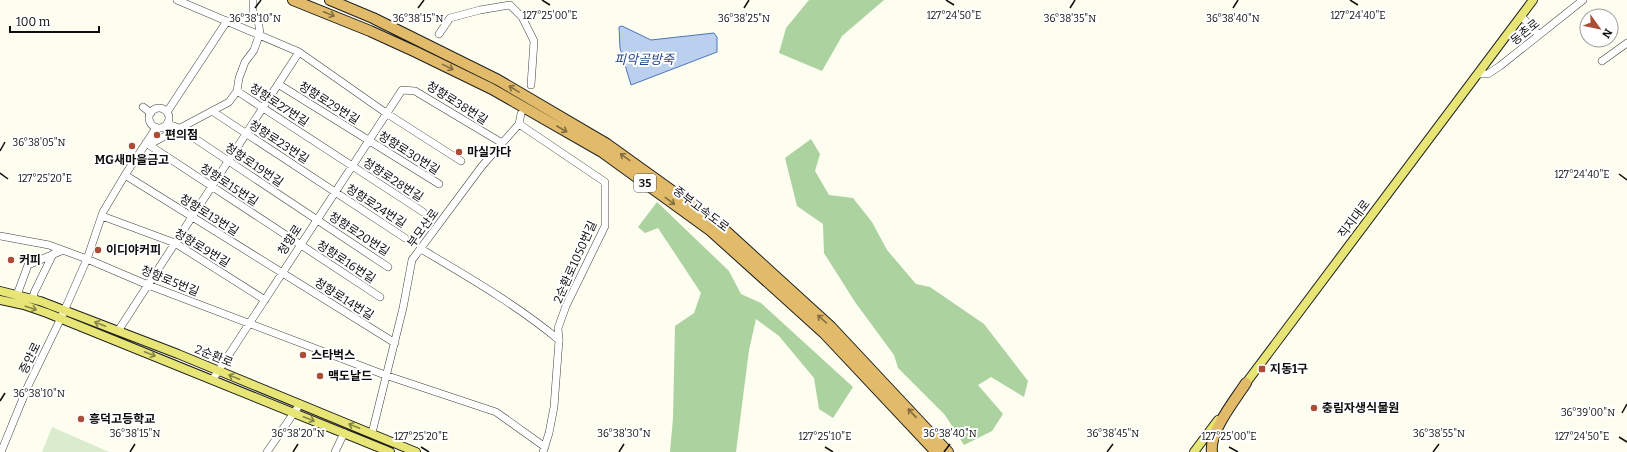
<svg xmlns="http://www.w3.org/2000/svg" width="1627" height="452" font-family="Bitter,'Noto Sans KR',serif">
  <rect width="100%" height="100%" fill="#fdfdf0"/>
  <path fill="#abd29f" d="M809,0H884L842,36L822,71L779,53L786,28Z
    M811,139L820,154L815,171L829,195L853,198L872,222L887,250L916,284L930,287L984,324L1028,381L1024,397L991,377L978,385L1003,414L992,431L964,445L945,415L898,368L894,355L855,302L824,253L823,224L797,206L785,158Z
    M657,202L729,271L741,294L761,303L853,387L833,418L819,409L814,378L779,336L756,319L749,350L736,452H670L673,418L675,326L694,313L701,293L658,228L645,233L638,227Z"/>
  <path fill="#dbecce" d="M52,427L109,452H42Z"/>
  <path fill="#bbcfee" stroke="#4b76bc" d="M622,26L651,40L714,33L717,37V52L631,85L620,48L619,27Z"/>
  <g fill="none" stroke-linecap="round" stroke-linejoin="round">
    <defs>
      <path id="minor" d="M177,0L299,52L386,113L461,161
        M1522,17L1539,35
        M439,34L450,18L480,10L510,5L522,17L534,41L531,85
        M1602,61L1627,43
        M1478,74H1488L1500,66L1583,0
        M278,84L439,184
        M237,91L423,212
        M143,107L151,113
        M149 118a10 10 0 1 1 20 0a10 10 0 1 1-20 0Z
        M212,111L405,238
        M167,112L227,21
        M168,124L179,128L388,267
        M519,124L605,182V226L566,306L558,328L559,340L554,407L549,433L543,452
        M146,143L380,297
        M146,143L154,142L229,102L237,91L239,78L245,62L254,50L260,33L258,20L253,12V0
        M125,175L395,343
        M102,216L175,243L265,300
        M0,236L49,245L87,259L148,285L385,375L496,412L545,447
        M421,249C468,277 517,305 559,340
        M17,295L28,265L61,251
        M33,299L34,293L53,254
        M118,331L299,52
        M213,379L402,90L415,91L502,143
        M372,433L403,308L412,260L482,166L519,124L521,114
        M1,452L28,386L61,318L87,259L103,212L125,175L156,128
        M267,452L300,404
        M335,452L344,433"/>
      <path id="major" d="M0,291L40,301L178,354L416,452
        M0,300L24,305L47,313L390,452
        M1243,387L1533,0
        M1194,452L1218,420"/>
      <path id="highway" d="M293,0L370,31L416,52L492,89L602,152L711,231L824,333L936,452
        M330,0L373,18L498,80L607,144L717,223L831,327L948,452
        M1212,452C1209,432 1235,400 1246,383"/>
    </defs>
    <use href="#minor" stroke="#404040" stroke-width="8"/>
    <use href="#major" stroke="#1e1e1e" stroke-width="10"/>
    <use href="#highway" stroke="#1e1e1e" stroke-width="12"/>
    <use href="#minor" stroke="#fff" stroke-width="7"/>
    <use href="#major" stroke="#e7e576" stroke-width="8"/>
    <use href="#highway" stroke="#e1bb6a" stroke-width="10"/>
  </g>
  <defs><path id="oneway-shaft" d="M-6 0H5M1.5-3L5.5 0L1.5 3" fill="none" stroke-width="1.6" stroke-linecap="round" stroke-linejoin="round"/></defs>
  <g stroke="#826d40">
    <use href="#oneway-shaft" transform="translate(329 14) rotate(22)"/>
    <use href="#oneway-shaft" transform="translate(448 67) rotate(26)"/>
    <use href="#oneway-shaft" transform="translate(514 89) rotate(-149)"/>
    <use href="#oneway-shaft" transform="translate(562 129) rotate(30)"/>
    <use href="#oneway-shaft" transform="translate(625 157) rotate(-144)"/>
    <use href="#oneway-shaft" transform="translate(670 201) rotate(36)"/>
    <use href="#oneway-shaft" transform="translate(822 319) rotate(-138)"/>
    <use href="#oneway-shaft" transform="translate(912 413) rotate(-133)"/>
  </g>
  <g stroke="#858447">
    <use href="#oneway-shaft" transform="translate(31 308) rotate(18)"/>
    <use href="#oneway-shaft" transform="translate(100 324) rotate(-159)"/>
    <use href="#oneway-shaft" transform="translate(150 354) rotate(22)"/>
    <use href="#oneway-shaft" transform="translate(234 377) rotate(-158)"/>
    <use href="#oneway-shaft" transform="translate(309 419) rotate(22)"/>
    <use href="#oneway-shaft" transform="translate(354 426) rotate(-158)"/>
  </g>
  <path fill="none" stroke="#0d0d0d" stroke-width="1.5" d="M542,0L550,5M946,0L954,5M1350,0L1358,5M255,8L261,0M418,8L424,0M744,8L749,0M1070,8L1075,0M1233,8L1238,0M0,151L5,142M0,173L8,179M1619,174L1627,180M0,401L5,393M1622,413L1627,404M1619,437L1627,442M421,447L429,452M825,447L833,452M1229,447L1238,452M130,452L135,444M293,452L298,444M619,452L624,444M944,452L950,444M1107,452L1113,444M1433,452L1439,444"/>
  <g fill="#ab4c37" stroke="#fff" stroke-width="1.5">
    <circle cx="157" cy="135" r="4"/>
    <circle cx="132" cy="146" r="4"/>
    <circle cx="459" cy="152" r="4"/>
    <circle cx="98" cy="250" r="4"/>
    <circle cx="11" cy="260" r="4"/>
    <circle cx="303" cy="355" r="4"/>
    <rect x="1258" y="365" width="8" height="8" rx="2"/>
    <circle cx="320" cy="376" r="4"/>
    <circle cx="1314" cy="408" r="4"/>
    <circle cx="81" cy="419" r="4"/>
  </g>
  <g text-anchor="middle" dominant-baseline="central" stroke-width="4" stroke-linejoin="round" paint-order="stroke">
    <rect fill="#fff" stroke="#565656" stroke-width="1" x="634" y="174" width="22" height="18" rx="3"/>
    <g font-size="11" font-weight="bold" fill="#0d0d0d">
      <text x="645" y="183">35</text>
    </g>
    <g font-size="12" fill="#0d0d0d" stroke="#fff">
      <text transform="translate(1525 32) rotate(-39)">동촌로</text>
      <text transform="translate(329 103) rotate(32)">청향로29번길</text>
      <text transform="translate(457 103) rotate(32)">청향로38번길</text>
      <text transform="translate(279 105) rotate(33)">청향로27번길</text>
      <text transform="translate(279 142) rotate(33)">청향로23번길</text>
      <text transform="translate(409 153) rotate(32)">청향로30번길</text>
      <text transform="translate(254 165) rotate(34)">청향로19번길</text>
      <text transform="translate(393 180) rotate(33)">청향로28번길</text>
      <text transform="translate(229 185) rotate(33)">청향로15번길</text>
      <text transform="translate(376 206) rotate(33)">청향로24번길</text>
      <text transform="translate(701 209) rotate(37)">중부고속도로</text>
      <text transform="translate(209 215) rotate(32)">청향로13번길</text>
      <text transform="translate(1354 219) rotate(-53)">직지대로</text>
      <text transform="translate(423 228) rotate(-54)">부모산로</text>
      <text transform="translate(359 234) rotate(33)">청향로20번길</text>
      <text transform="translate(290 240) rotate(-57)">청향로</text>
      <text transform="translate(202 248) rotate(31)">청향로9번길</text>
      <text transform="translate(346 262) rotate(33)">청향로16번길</text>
      <text transform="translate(575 262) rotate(-66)">2순환로1050번길</text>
      <text transform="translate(170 281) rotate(22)">청향로5번길</text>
      <text transform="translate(344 299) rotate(32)">청향로14번길</text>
      <text transform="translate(214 356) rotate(22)">2순환로</text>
      <text transform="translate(30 358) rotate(-64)">증안로</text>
    </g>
    <g font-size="12" font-weight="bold" fill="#0d0d0d" stroke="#fff" text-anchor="start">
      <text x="165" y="135">편의점</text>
      <text x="467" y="152">마실가다</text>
      <text x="132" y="160" text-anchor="middle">MG새마을금고</text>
      <text x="106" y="250">이디야커피</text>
      <text x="19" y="260">커피</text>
      <text x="311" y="355">스타벅스</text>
      <text x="1270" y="369">지동1구</text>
      <text x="328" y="376">맥도날드</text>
      <text x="1322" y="408">충림자생식물원</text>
      <text x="89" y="419">흥덕고등학교</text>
    </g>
    <g font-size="13" font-style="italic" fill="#274a8f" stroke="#fff">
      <text x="644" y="59">피악골방죽</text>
    </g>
  </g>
  <g font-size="10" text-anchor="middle" fill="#0d0d0d" stroke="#fff" stroke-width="4" stroke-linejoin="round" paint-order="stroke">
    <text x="550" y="19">127°25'00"E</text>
    <text x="954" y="19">127°24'50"E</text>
    <text x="1358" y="19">127°24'40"E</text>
    <text x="255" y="22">36°38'10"N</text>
    <text x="418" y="22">36°38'15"N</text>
    <text x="744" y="22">36°38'25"N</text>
    <text x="1070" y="22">36°38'35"N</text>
    <text x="1233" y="22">36°38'40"N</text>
    <text x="39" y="146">36°38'05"N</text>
    <text x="1582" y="178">127°24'40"E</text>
    <text x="45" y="182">127°25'20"E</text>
    <text x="39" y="397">36°38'10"N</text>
    <text x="1588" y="416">36°39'00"N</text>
    <text x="135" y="437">36°38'15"N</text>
    <text x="298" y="437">36°38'20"N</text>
    <text x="624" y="437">36°38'30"N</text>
    <text x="950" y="437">36°38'40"N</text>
    <text x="1113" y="437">36°38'45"N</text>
    <text x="1439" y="437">36°38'55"N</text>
    <text x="421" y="440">127°25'20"E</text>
    <text x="825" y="440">127°25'10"E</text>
    <text x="1229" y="440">127°25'00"E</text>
    <text x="1582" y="440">127°24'50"E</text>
  </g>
  <g transform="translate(1599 28) rotate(123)"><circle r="19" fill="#ffffff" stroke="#9e9e9e"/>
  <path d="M0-3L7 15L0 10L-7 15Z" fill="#ab4c37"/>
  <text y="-6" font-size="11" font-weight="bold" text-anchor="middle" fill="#0d0d0d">N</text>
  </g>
  <path d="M10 26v6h89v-6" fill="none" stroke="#0d0d0d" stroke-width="2"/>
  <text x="16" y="26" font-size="12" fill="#0d0d0d" stroke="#ffffff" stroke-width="3" paint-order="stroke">100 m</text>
</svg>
